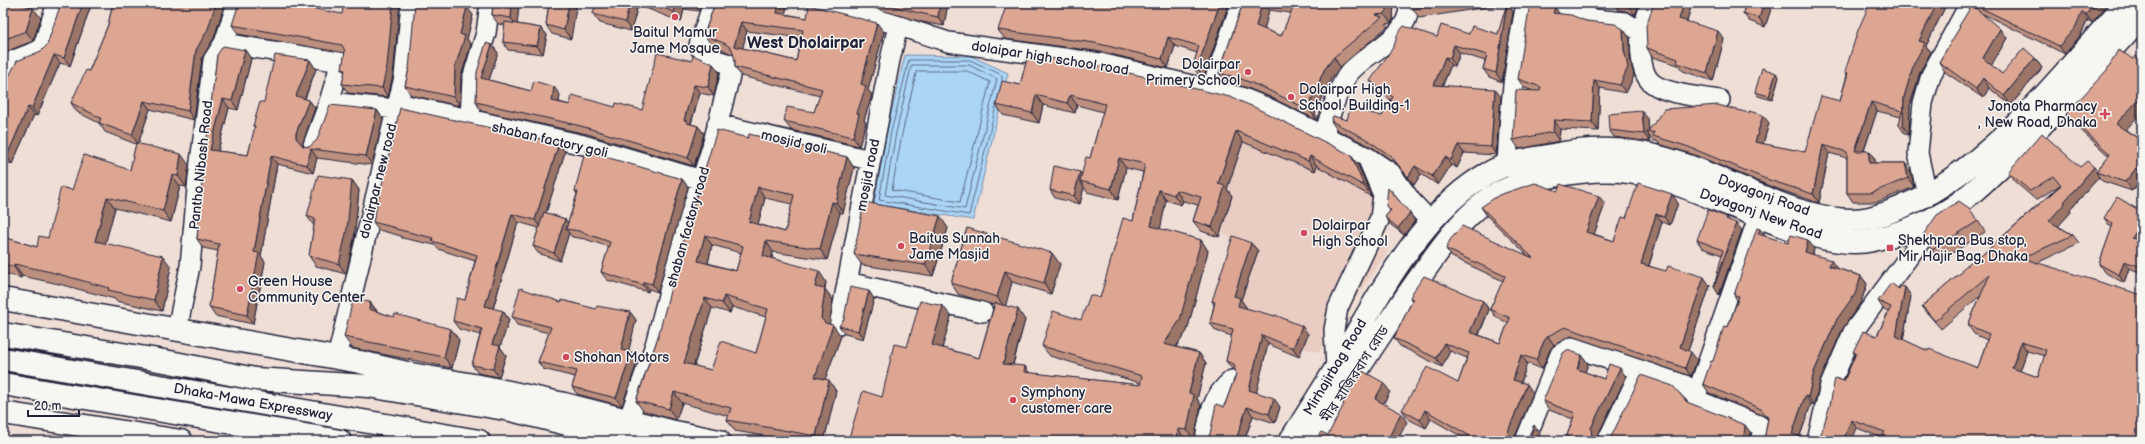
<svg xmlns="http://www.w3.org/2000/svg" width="2145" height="444" font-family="'Balsamiq Sans','Noto Sans Bengali',sans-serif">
  <rect width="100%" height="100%" fill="#eeded6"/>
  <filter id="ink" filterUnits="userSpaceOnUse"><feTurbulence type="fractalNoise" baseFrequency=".025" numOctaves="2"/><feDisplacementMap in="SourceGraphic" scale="8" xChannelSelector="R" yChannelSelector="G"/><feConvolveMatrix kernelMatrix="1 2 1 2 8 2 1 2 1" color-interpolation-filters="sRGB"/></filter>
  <g filter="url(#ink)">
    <path fill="#e9cdc2" d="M1247,107L1333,149L1365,178L1385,225L1388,251L1319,352L1213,328L1234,240L1211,225Z"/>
    <path fill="#abd5f6" stroke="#748dab" d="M905,55L971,56L1008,73L973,220L874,204L887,131Z"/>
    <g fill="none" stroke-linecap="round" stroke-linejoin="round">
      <path stroke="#596a86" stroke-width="1" d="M912,65H969L997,79L965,209L885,195L896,133Z
        M917,71H967L990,82L960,202L892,190L902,134Z
        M996,106L969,215L879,200L891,132L909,60H970L1002,75V80"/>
      <defs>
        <path id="minor" d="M818,3L888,22L948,42L1100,63L1241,97L1266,107L1367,157L1383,195L1380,218L1338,308L1334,330L1336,368
          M1559,3L1593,19L1625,22L1641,32C1640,45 1640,69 1649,80C1660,94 1702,97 1720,100
          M1641,32L1651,3
          M224,43L341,62L329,102
          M3,83L14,60L42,49L57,3
          M1211,90L1241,3
          M398,103L584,145L702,180
          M470,120L472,79L486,33L490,3
          M717,124L870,160
          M1323,136C1330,118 1337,88 1349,73C1368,50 1411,38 1409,3
          M313,145L329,102L396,109
          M1367,157L1391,173L1412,202L1431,222
          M1518,173L1507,164C1509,110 1515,57 1526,3
          M1927,195L1918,153L1923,103L1931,75L1970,3
          M1759,215L1696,396L1697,400L1759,425L1763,429L1760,441
          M847,282L983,312
          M839,325L890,60L898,26
          M177,330L190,266L198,178L213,60L224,43L237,3
          M337,358L404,77L411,3
          M628,421L655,345L684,234L711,150L730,76L731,68L729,64C718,60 703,58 699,45L713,3
          M1205,441C1208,417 1212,396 1232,380
          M1525,441L1560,354L1572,347L1685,385L1696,396
          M1607,441L1641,370
          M1817,441L1830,385L1853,332L1939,216"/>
        <path id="major" d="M1290,441C1305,417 1321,393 1336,368C1377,300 1427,195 1506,165C1521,160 1538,158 1553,155C1612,143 1657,152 1711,175C1753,192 1824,229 1870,218C1973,192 2058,79 2126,3
          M1312,441C1347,386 1382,330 1420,277C1439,250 1459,221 1486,201C1517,177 1592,167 1629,172C1665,177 1697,192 1730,205C1770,220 1830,250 1873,240C1894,235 1918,227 1938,216C1962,204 1984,182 2004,163C2052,117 2096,66 2142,16"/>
        <path id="highway" d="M3,299L360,362L411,374L485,387L564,404L670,431L719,441
          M3,334L170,362L255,379L368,386L511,410L635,441
          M3,359L479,441
          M3,384L340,441
          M3,413L181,441"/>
      </defs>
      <use href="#minor" stroke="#22223b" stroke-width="22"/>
      <use href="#major" stroke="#22223b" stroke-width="25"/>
      <use href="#highway" stroke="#22223b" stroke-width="25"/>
      <use href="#minor" stroke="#f6f6f2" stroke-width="19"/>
      <use href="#major" stroke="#f6f6f2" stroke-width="22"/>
      <use href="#highway" stroke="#f6f6f2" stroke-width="22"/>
    </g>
    <path fill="#bd8f7e" stroke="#22223b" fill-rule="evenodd" d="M3,3H30L29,6L41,18L33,41L10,50L4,55L3,58Z
      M113,3H225L214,38L202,58L194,120L150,109L138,144L189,165L186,187L180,186L171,222L115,208L105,244L171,267L162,311L116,301L115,299L59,284L22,276L21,278L3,273V237L37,247L48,238L72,190L130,170L136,144L105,132L99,123L77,112L71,103L89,71L108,25Z
      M284,3L393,75L388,97L348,93L342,84L345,73L342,69L345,53L238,34L232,25Z
      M493,3H519L517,24L541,28L547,35L543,54L508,50L503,42L505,25L498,24L492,15Z
      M549,3L571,39L552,34L546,25Z
      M596,3H702L699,11L684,9L681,22L638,5L631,31L600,23L593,14Z
      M715,3H788L785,14L884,32L868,90L872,95L864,120L866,123L859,146L791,130L784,121L814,112L820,96L741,76L735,67V60L734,55L711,44L704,35ZM747,31L801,38L796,61L742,48Z
      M857,3H948L944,26L922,22Z
      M1229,3L1204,77L1199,76L1193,66L1197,53L1175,46L1168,68L1102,52L1005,39L998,30Z
      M1243,3H1394L1393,20L1391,23L1386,24L1388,26L1340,67L1331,79L1315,114L1318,118L1317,120L1270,97L1245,87L1225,82L1219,73ZM1269,10L1291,13L1281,36L1264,29Z
      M1413,3H1511L1508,4L1513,12L1502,82L1489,77L1483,69L1485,61L1460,53L1455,67L1451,65L1443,85L1501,97L1496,155L1464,153L1457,168L1451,165L1438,185L1421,174L1414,185L1397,164L1372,147L1337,130L1331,121L1382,116L1391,100L1375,89L1370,81L1437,37L1469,34H1498L1507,4L1419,18L1413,9Z
      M1613,3H1640L1635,15L1626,11L1618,10Z
      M1654,3H1692L1687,22L1724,39L1713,81L1683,71L1678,65L1652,57L1647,48Z
      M1704,3H1715L1714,6Z
      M1746,3H1773L1765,27L1749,21L1743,13Z
      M1870,3H1947L1926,46L1931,52L1920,72L1910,106L1909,135L1905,134L1899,125L1901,117L1877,111L1864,151H1869L1875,159V163H1905L1911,172L1914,187L1877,202H1853L1847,193V158L1829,153L1819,203L1772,187L1695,155L1659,144L1657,141H1653L1649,136L1650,142L1614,137L1609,130L1648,119L1649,131L1769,123L1763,144L1805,152L1840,101L1847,75L1845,72Z
      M1974,3H2109L2092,23L2088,20L2080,36L2065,54L1983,14L2007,38L1991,65L2002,74L2035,58L2042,68L2011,105L1989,88L1983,98L1945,72L1939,62L1960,28L1959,26L1977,9L1973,4Z
      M91,5L70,66L60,63L37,116L34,115L12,164L3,161V84L41,51Z
      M1560,14L1586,21L1623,29L1630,38V58L1634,76L1626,93L1600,88L1598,131L1560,129L1559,141L1519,149L1513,140L1531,90L1524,88L1518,79Z
      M473,15L467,39L471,45L461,76L460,106L411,95L405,86L409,69Z
      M492,45L498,53L489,80L531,91L560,95L559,102L570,105L642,110L692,61L713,64L719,72L714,96L700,93L691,124L698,126L704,134L694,166L587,134L481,111L476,102Z
      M245,50L251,59L238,110L229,108L218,151L248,155L255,128L253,126L264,102L316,69L305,99L309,100L315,108L303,142V146L309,147L377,110L383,119L372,165L317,158L313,173L277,164L261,256L265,262L253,324L215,316L209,307L218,251L203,248L197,239L217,55Z
      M1028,55L1358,165L1372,197L1317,166L1315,171L1243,142L1227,189L1232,196L1219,237L1201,231L1193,221L1198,205L1183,201L1181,205L1166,200L1160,229L1201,240L1208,251L1187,331L1176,347L1199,353L1206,363L1197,399L1201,405L1194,440L1185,439V441H848L882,397L907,347L951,316L942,348L979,358L994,305L958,294L951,283L967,228L1060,264L1051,294L1012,282L1005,306L1025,320L1013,365L1030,373L1140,385V383L1050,356L1042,346L1081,320L1100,298L1133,221L1143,172L1126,168L1118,200L1087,192L1084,187L1080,204L1055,198L1050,190L1080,172L1082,174L1090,158L1103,112L1077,105L1075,113L1043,105L1039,123L1003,115L996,105L1020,85Z
      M1776,73L1779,77L1772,100L1758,96L1755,92Z
      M2066,114L2126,130L2142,141V179L2132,191L2102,181L2099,177L2070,210L2071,212L2058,226L2073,235L2079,243L2037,263L2142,441H1880L1882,438L1857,428L1819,440L1844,381L1855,355L1853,352L1877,336L1888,312L1884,310L1878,301L1899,289L1911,296L1903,340L1928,351L1978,368L1987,340L1974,334L1968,325L1981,295L1941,329L1928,314L1922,306L1981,256L2060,185L2036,200L2014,181L2008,172L2080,167H2094L2096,171L2109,156L2073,123ZM2027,351L2045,356L2038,377L2020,371Z
      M748,138L847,157L854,168L843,213H840L827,260L773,252L772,258L826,282L825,289L833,300L829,324L841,336L825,379L836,391L824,441H793L735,431L727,420L729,416L682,403L676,420L643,411L636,401L658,337ZM765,198L792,204L785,232L758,224ZM712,245L741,253L736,271L708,263ZM732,307L766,317L756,353L711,370L694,366L712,308L730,313Z
      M565,152L546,213L565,219L568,223L577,194L575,191L682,179L688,187L658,292L649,289L648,292L607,280L601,272L609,247L585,239L572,237L569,233L560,261L538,253L533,246L539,228L518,222L493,309L503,311L509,320L500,347L506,355L499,377L478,373L472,365L480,335L459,329L453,321L465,300L475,261L438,249L435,245L402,238L401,236L379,230L373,222Z
      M352,180L359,190L354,239L346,274L316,266L309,256L314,226L307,216Z
      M1558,191L1605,204L1594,234L1614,241L1626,218L1678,203L1670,225L1662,222L1649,266L1710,286L1688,351L1697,360L1691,376L1571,336L1554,345L1550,350L1542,369L1527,363L1521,383L1533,393L1515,437L1469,441L1431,419L1426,428L1408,419L1402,410L1458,383L1467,358L1450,351L1442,367L1400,346L1394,338L1412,301L1410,298L1483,301L1489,310L1479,335L1500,343L1508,323L1496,317L1490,309L1503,281L1452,257L1446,249L1528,256L1487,216L1481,207Z
      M1386,206L1415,221L1404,235L1391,225L1385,217L1390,211Z
      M2142,212V238L2140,241H2142V273L2129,268L2124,283L2104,272L2099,264L2112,228L2109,225L2104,218Z
      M1727,217L1729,220L1742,230L1719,295L1722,255L1702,248L1697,240Z
      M1977,219L1985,232L1940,261L1932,250Z
      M948,228L933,276L862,265L854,254Z
      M1765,237L1788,243L1808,240L1814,249L1813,254L1836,268L1861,276L1867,284L1861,302L1843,328L1820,381L1814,405L1811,404L1800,436L1762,440L1765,435L1768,418L1767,417L1709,393L1703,384L1728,327L1737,300L1734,295Z
      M1251,243L1258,251L1241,300L1246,307V308L1308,334L1299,357L1268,344L1256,392L1280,407L1275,423L1253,416L1245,439L1210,434L1224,407L1236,374V371L1232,369L1226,361L1232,336L1216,331L1210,323L1214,305L1212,301Z
      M869,291L874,299L863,339L845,334L839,326Z
      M370,302L378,312L459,340L452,368L352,348L344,337Z
      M561,302L596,309L630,312L636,320L628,351L638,360L622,406L577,394L572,387L575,377L543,369L538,362L549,333L517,325L512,317Z
      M1582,355L1588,364L1585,372L1604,379L1626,377L1597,437V441H1565L1573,419L1549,410L1543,401Z"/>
    <path fill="#9a7467" stroke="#22223b" d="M20,3H30L27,14L20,4Z
      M83,3H90L91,5L70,66L64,58Z
      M216,3H225L214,38L202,58L194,120L188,111L196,50Z
      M393,3H400L393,75L388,97L382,88Z
      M512,3H519L517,27L511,18Z
      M569,3H577L571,39L564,30Z
      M630,3H637L638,5L631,31L625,22Z
      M677,3H680L684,9L681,22L674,12Z
      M693,3H702L699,11Z
      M779,3H788L783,22L777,13Z
      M940,3H948L944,26L938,17Z
      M1220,3H1229L1204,77L1197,68Z
      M1262,3H1264L1269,10L1263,35L1256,26Z
      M1387,3H1394L1393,20L1391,23L1384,14Z
      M1507,3L1513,12L1502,82L1496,73Z
      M1631,3H1640L1635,15L1629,7Z
      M1684,3H1692L1685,28L1679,19Z
      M1711,3H1715L1714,6Z
      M1764,3H1773L1765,27L1759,18Z
      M1937,3H1947L1926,46L1931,52L1920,72L1910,106L1909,135L1903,126L1904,97L1919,41Z
      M2096,3H2109L2092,23L2086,14Z
      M467,7L473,15L467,39L471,45L461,76L460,106L454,97L455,67L460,34Z
      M1555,7L1561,16L1553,13Z
      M33,8L41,18L33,41L26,31Z
      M2082,12L2088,20L2080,36L2065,54L2059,46Z
      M741,22L747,31L741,55L734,46Z
      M877,23L884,32L868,90L872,95L864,120L866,123L859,146L853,137L861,84Z
      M541,28L547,35L543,54L537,46Z
      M1623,29L1630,38V58L1634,76L1626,93L1620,85L1624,50Z
      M2000,29L2007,38L1990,68L1983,58Z
      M1718,31L1724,39L1713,81L1707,73Z
      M1168,37L1175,46L1168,68L1162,59Z
      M492,45L498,53L487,86L481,78Z
      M1454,45L1460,53L1455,67L1450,58Z
      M245,50L251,59L238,110L232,101Z
      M54,55L60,63L37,116L32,108Z
      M1334,57L1340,67L1331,79L1315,114L1318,118L1317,120L1308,108L1324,70Z
      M1445,57L1451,65L1439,93L1434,85Z
      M2035,58L2042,68L2011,105L2004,96Z
      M310,60L316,69L302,105L296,96Z
      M713,64L719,72L714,96L708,87Z
      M1776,73L1779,77L1772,100L1769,96Z
      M1983,78L1989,88L1983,98L1976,89Z
      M1594,80L1600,88L1598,131L1592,122Z
      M694,85L700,93L690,126L684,120Z
      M554,87L560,95L558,109L552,101Z
      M1495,89L1501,97L1496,155L1491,147Z
      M1036,95L1043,105L1039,123L1032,113Z
      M1070,95L1077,105L1075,113L1067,103Z
      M2142,96V112L2123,133L2116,124Z
      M223,99L229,108L216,158L210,150Z
      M309,100L315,108L303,142L302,147L296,138V133Z
      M144,101L150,109L138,144L132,135Z
      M1871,102L1877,111L1861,159L1855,151Z
      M28,107L34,115L12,164L7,156Z
      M377,110L383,119L372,165L366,156Z
      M1642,111L1648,119L1649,133H1647L1649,136L1650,142L1644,134Z
      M1763,115L1769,123L1761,151L1755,142Z
      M1554,120L1560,129L1559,141L1553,132Z
      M698,126L704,134L694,166L688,158Z
      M1236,131L1243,142L1227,189L1232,196L1219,237L1212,227L1218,184Z
      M559,143L565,152L541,229L535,220Z
      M1458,145L1464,153L1457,168L1451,160Z
      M1823,145L1829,153L1819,203L1813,194Z
      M311,149L317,158L313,173L307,165Z
      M1869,151L1875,159V172L1869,163Z
      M181,154L189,165L186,187L178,176Z
      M1351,155L1358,165L1372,197L1364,186Z
      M271,156L277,164L261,256L265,262L253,324L247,315L254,252Z
      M1310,156L1317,166L1315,171L1308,161Z
      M847,157L854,168L843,213L836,203Z
      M1445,157L1451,165L1438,185L1432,176Z
      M1119,158L1126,168L1118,200L1111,189Z
      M1905,163L1911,172L1914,187L1908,178Z
      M1415,166L1421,174L1414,185L1408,177Z
      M2138,166L2142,172V179L2132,191L2125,182Z
      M2094,167L2098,172H2096L2099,177L2070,210L2071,212L2055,230L2049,221L2064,202Z
      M1080,172L1086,180L1080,181L1084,187L1080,204L1074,196Z
      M172,175L180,186L171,222L163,211Z
      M682,179L688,187L658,292L652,284Z
      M352,180L359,190L354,239L346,274L339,264Z
      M758,187L765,198L756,232L749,222Z
      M1159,190L1166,200L1159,236L1151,226Z
      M1176,190L1183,201L1181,205L1174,195Z
      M1672,194L1678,203L1670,225L1664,217Z
      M1599,196L1605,204L1592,240L1586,232Z
      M107,197L115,208L103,252L95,241Z
      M832,202L840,213L827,260L820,249Z
      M1410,213L1415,221L1404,235L1398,228Z
      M512,214L518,222L491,315L485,306Z
      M1656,214L1662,222L1647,272L1641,264Z
      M940,216L948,228L933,276L925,265Z
      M565,219L571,227L566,229L569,233L560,261L554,253Z
      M2142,222V238L2137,245L2132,238Z
      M1736,223L1742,230L1719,295L1714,287Z
      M1760,229L1766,237L1758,234Z
      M705,235L712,245L706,272L698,261Z
      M1201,240L1208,251L1187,331L1171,354L1164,344Z
      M1808,240L1814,249L1811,260L1805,252Z
      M766,241L773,252L770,266L763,256Z
      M1251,243L1258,251L1241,300L1246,307L1244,315L1238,306L1234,296Z
      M1052,253L1060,264L1051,294L1044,283Z
      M163,256L171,267L162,311L154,300Z
      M1831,260L1837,269L1829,266Z
      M2124,261L2129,268L2124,283L2119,275Z
      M14,264L22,276L21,278L14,267Z
      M819,271L826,282L822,297L815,287Z
      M1005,271L1012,282L1005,308L997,297Z
      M1861,276L1867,284L1861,302L1843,328L1820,381L1814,405L1808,397L1814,372L1837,319Z
      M1704,277L1710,286L1686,356L1680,347Z
      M644,282L649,289L648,292L643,285Z
      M1905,287L1911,296L1902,345L1896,336Z
      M825,289L833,300L829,328L833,325L841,336L822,388L815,377L821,318Z
      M869,291L874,299L863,339L858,331Z
      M724,296L732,307L730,313L722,303Z
      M705,298L712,308L691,374L684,363Z
      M2142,299V315L2139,311Z
      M1483,301L1489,310L1476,340L1470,332Z
      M370,302L378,313L369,309Z
      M943,306L951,316L940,356L932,345Z
      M1018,309L1025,320L1010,374L1003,364Z
      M503,311L509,320L500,347L506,355L499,377L493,369L492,344Z
      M630,312L636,320L627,358L621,350Z
      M1302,326L1308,334L1299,357L1293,348Z
      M451,329L459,340L452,368L444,357Z
      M1262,335L1268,344L1255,399L1249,390Z
      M1548,336L1554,345L1550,350L1542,369L1536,360L1544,341Z
      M2021,342L2027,351L2018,377L2012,368Z
      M1444,343L1450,351L1442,367L1436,358Z
      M632,352L638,360L622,406L616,398Z
      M1691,352L1697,360L1691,376L1685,368Z
      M1199,353L1206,363L1197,399L1201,405L1194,440L1187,430L1189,393Z
      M1521,355L1527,363L1519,389L1513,380Z
      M1582,355L1588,364L1583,378L1577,369Z
      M1025,366L1032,377L1024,372Z
      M1620,368L1626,377L1597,437V441H1594L1592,438L1591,428Z
      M829,380L836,391L824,441H819L816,436Z
      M1384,383L1390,392L1381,408L1375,399Z
      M1527,384L1533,393L1515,437L1514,441H1513L1508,434L1509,429Z
      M674,392L682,403L676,420L669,409Z
      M1805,396L1811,404L1798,441L1792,434Z
      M1274,398L1280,407L1275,423L1269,414Z
      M1247,407L1253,416L1244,441L1237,437Z
      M1425,410L1431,419L1426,428L1420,420Z
      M1401,413L1407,422L1397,441H1387Z
      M1851,420L1857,428L1852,441H1843Z
      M1534,425L1540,433L1538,441H1529Z
      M1745,425L1751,433L1750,441H1747L1744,436Z
      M1178,429L1185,439V441H1177Z"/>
    <path fill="#dca693" stroke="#22223b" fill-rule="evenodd" d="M3,3H20V4L33,8L26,31L3,40Z
      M61,3H83L64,58L54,55L32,108L28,107L7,156L3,155V84L7,80L17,61L41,51L47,45Z
      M113,3H216L208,29L196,50L188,111L144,101L132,135L99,123L101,118L71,103L86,70L89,71L108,25Z
      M239,3H284L342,14L344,3H393L387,66L382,88L342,84L345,70L342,69L345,51L342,45L232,25Z
      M415,3H453L467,7L460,34L465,36L455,67L454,97L405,86L409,69Z
      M493,3H512L511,18L492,15Z
      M549,3H569L564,30L546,25Z
      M596,3H630L625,22L593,14Z
      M650,3H677L674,12Z
      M715,3H779L777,13L807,18L809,5L877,23L861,84L866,86L857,113L859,114L853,137L784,121L787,107L814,112L822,89L735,67V60L732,49L726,44L704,35ZM741,22L803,30L796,61L734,46Z
      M882,3H940L938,17L915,12Z
      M1007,3H1220L1197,68L1193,66L1199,46L1168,37L1162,59L1095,43L998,30Z
      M1243,3H1262L1256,26L1281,36L1294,5L1280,3H1387V11L1384,14L1376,15L1382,17L1334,57L1324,70L1308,108L1311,109V111L1264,88L1239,78L1219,73Z
      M1413,3H1452L1413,9Z
      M1507,3L1496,73L1483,69L1487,55L1454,45L1450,58L1445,57L1434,85L1495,89L1491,147L1458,145L1451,160L1445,157L1432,176L1415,166L1408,177L1391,156L1366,139L1331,121L1333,116L1347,120L1350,108L1382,116L1393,97L1370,81L1394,46L1398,33L1404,26L1437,37L1441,25L1469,34L1472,26L1498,34Z
      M1530,3H1548L1555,7L1553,13L1571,15L1586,21L1615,24L1623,29L1624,50L1628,67L1620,85L1594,80L1592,122L1554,120L1553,132L1513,140L1516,90L1540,91L1541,87L1518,79Z
      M1621,3H1631L1629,7Z
      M1654,3H1684L1679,19L1718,31L1707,73L1677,63L1678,59L1647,48L1646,26Z
      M1746,3H1764L1759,18L1743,13Z
      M1870,3H1937L1919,41L1925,43L1914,63L1904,97L1903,126L1899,125L1902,111L1871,102L1855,151H1869V163H1905L1908,178L1871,193H1847V152L1823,145L1813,194L1766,179L1689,147L1653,136L1654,132L1647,133L1664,109L1718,105L1749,113V111L1763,115L1755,142L1805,152L1821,96L1840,101L1848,73L1845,72L1858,30Z
      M1974,3H2096L2086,14L2082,12L2075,28L2059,46L1973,4Z
      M1972,5L2000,29L1983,58L2002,74L2024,48L2035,58L2004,96L1983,78L1976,89L1939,62L1960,27L1959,26Z
      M505,22L541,28L537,46L503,42Z
      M486,43L492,45L481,78L531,91L534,81L554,87L552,101L570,105L572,95L615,107L616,103L642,110L657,53L692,61L693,55L713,64L708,87L694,85L684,120L687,121V123L698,126L688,158L581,126L476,102L477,72Z
      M223,46L245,50L232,101L223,99L210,150L248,155L255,126H253L260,102H264L275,55L310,60L296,96L309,100L296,133V138L303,146L309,147L317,140L330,105L377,110L366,156L311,149L307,165L271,156L254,252L259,253L247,315L209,307L219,244L197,239L203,170L217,55Z
      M2118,50L2134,59L2136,56L2142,60V96L2116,124L2142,141V169L2138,166L2125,182L2096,172L2110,154L2066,114L2107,70Z
      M1028,55L1091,64L1230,97L1254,107L1351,155L1364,186L1310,156L1308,161L1236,131L1218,184L1225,186L1212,227L1193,221L1201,197L1176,190L1174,195L1159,190L1151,226L1201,240L1180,320L1164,344L1199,353L1189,393L1194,395L1187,430L1178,429L1177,441H848L863,391L882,397L894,344L907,347L920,301L943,306L932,345L979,358L995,303L1018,309L1003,364L1025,366L1024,372L1140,385L1142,376L1042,346L1053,311L1081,320L1090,295L1100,298L1123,218L1133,221L1145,164L1119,158L1111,189L1080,181L1086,157L1090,158L1105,104L1070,95L1067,103L1036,95L1032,113L996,105L1002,81L1020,85Z
      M1762,68L1776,73L1769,96L1755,92Z
      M400,108L559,143L535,220L512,214L500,255L485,306L503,311L492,344L500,346L493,369L472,365L482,329L453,321L457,298L465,300L477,255L432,241L433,238L396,229V228L373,222Z
      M1642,111L1644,134L1609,130L1608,114Z
      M717,130L748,138L749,134L847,157L836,203L832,202L820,249L766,241L763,256L819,271L815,287L825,289L821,318L825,323L833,325L815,377L829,380L816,436L727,420L731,408L674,392L669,409L636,401L658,337L687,226ZM758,187L794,195L785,232L749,222ZM705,235L743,246L736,271L698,261ZM724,296L768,309L756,353L721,341L711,370L684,363L705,298L722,303Z
      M2042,133L2080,167L2087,161L2094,167L2064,202L2065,203L2049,221L2073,235L2022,258L2142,295V299L2139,311H2142V441H2085L2078,439L2080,441H1880L1885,432L1851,420L1843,441H1815L1819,440L1830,405L1835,378L1844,381L1856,353L1853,352L1863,331L1877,336L1891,307L1878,301L1891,283L1899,289L1900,286L1905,287L1896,336L1928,351L1929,349L1978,368L1989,334L1968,325L1990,274L1935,321L1922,306L1962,272L1961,270L1980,254L1981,256L2061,185L2054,176L2030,191L2008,172ZM2021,342L2046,350L2038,377L2012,368Z
      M136,143L181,154L178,176L172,175L163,211L107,197L95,241L163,256L154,300L108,290L109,288L51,272L14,264V267L3,264V237L37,247L39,236L48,238L61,187L72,190L84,155L130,170Z
      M585,151L682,179L652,284L644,282L643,285L601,272L610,242L579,231L566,229L578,192L575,191Z
      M1054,166L1080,172L1074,196L1050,190Z
      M318,175L352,180L347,229L339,264L309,256L315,219L307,216Z
      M1535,183L1558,191L1560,184L1599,196L1586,232L1614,241L1622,217L1626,218L1638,183L1672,194L1664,217L1656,214L1641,264L1666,271L1668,266L1704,277L1680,347L1691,352L1685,368L1565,327L1548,336L1544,341L1536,360L1521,355L1513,380L1527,384L1509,429L1508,434L1513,441H1468L1470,436L1425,410L1420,420L1402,410L1427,367L1458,383L1469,353L1444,343L1436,358L1394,338L1413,299L1410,298L1412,293L1424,276L1483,301L1470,332L1500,343L1510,318L1490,309L1505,276L1446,249L1450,240L1462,226L1533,258L1481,207L1499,195Z
      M1388,188L1410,213L1398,228L1385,217L1391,210L1386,206Z
      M2117,197L2142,212V222L2132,238L2142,241V267L2124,261L2119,275L2099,264L2113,224L2104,218Z
      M1959,201L1969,208L1978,221L1932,250L1923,235L1937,215Z
      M864,202L940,216L925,265L854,254Z
      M1708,210L1727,217L1726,219L1736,223L1714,287L1723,250L1697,240Z
      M544,212L565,219L554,253L533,246Z
      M967,228L1052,253L1044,283L1005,271L997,297L951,283Z
      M1757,228L1760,229L1758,234L1788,243L1791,235L1808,240L1805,252L1831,260L1829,266L1861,276L1855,294L1837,319L1814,372L1808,397L1805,396L1792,434L1801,437L1806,441H1759L1762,440L1765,435L1768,418L1761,409L1703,384L1711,361H1713L1724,326L1728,327L1739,296L1734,295Z
      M1233,236L1251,243L1234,296L1240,298L1238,306L1275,316V315L1302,326L1293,348L1262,335L1249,390L1274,398L1269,414L1247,407L1237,437L1250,441H1206L1210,434L1216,404L1224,407L1236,374L1234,364L1226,361L1233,329L1210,323L1215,302L1212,301Z
      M850,287L869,291L858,331L839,326L844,319Z
      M520,288L561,302L562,300L596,309L597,306L630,312L621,350L632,352L616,398L572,387L577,371L538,362L551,327L512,317Z
      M353,299L370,302L369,309L394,317L395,314L451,329L444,357L344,337Z
      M1567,350L1582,355L1577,369L1604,379L1609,364L1620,368L1591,428L1592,438L1595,441H1565L1575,413L1543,401L1563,353Z
      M1361,370L1384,383L1375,399L1401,413L1387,441H1314L1316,439L1321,432L1328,435L1344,404L1342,403Z
      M1641,375L1673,386L1687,402L1745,425L1744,436L1749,441H1606L1611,437Z
      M1534,425L1529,441H1526Z"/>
  </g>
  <g fill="#d1495b" stroke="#f6f6f2" stroke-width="1.5">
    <circle cx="675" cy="17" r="4"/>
    <circle cx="1248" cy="72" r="4"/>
    <circle cx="1291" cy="97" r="4"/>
    <path d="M2103 108h4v4h4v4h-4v4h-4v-4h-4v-4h4z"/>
    <circle cx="1304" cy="233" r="4"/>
    <circle cx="901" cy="246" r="4"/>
    <rect x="1886" y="244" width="8" height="8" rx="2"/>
    <circle cx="240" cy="289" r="4"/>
    <circle cx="566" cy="357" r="4"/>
    <circle cx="1013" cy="400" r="4"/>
  </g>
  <g text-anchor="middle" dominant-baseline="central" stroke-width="3" stroke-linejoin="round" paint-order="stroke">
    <g font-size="14" fill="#22223b" stroke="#f6f6f2" text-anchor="start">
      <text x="675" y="32" text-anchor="middle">Baitul Mamur<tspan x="675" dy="16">Jame Mosque</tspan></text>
      <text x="1240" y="64" text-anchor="end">Dolairpar<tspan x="1240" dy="16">Primery School</tspan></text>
      <text x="1299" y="89">Dolairpar High<tspan x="1299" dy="16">School. Building-1</tspan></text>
      <text x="2097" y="106" text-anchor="end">Jonota Pharmacy<tspan x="2097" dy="16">, New Road, Dhaka</tspan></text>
      <text x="1312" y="225">Dolairpar<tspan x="1312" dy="16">High School</tspan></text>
      <text x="909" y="238">Baitus Sunnah<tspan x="909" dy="16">Jame Masjid</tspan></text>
      <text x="1898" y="240">Shekhpara Bus stop,<tspan x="1898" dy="16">Mir Hajir Bag, Dhaka</tspan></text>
      <text x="248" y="281">Green House<tspan x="248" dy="16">Community Center</tspan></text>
      <text x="574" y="357">Shohan Motors</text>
      <text x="1021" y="392">Symphony<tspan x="1021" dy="16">customer care</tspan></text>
    </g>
    <g font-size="14" fill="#22223b" stroke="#f6f6f2">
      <text transform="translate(1050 58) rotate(9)">dolaipar high school road</text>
      <text transform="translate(550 140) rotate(13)">shaban factory goli</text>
      <text transform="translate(794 142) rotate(13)">mosjid goli</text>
      <text transform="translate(201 165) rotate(-84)">Pantho Nibash Road</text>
      <text transform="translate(868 175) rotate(-79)">mosjid road</text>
      <text transform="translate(378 181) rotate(-76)">dolairpar new road</text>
      <text transform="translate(1764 195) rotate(20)">Doyagonj Road</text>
      <text transform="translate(1761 214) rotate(19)">Doyagonj New Road</text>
      <text transform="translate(688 227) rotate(-74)">shaban factory road</text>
      <text transform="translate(1335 367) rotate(-59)">Mirhajirbag Road</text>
      <text transform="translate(1355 374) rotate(-57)">মীর হাজিরবাগ রোড</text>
      <text transform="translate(253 402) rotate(10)">Dhaka-Mawa Expressway</text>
    </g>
    <g font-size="16" font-weight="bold" fill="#22223b" stroke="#f6f6f2">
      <text x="806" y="43">West Dholairpar</text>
    </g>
  </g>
  <rect width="2145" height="444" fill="none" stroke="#f6f6f2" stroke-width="16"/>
  <rect x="8" y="8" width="2129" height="428" fill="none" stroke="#22223b" stroke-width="1.5" filter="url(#ink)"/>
  <path d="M28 410v6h51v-6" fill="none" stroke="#22223b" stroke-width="2"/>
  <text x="34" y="410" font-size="12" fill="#22223b" stroke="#f6f6f2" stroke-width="3" paint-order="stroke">20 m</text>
</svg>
